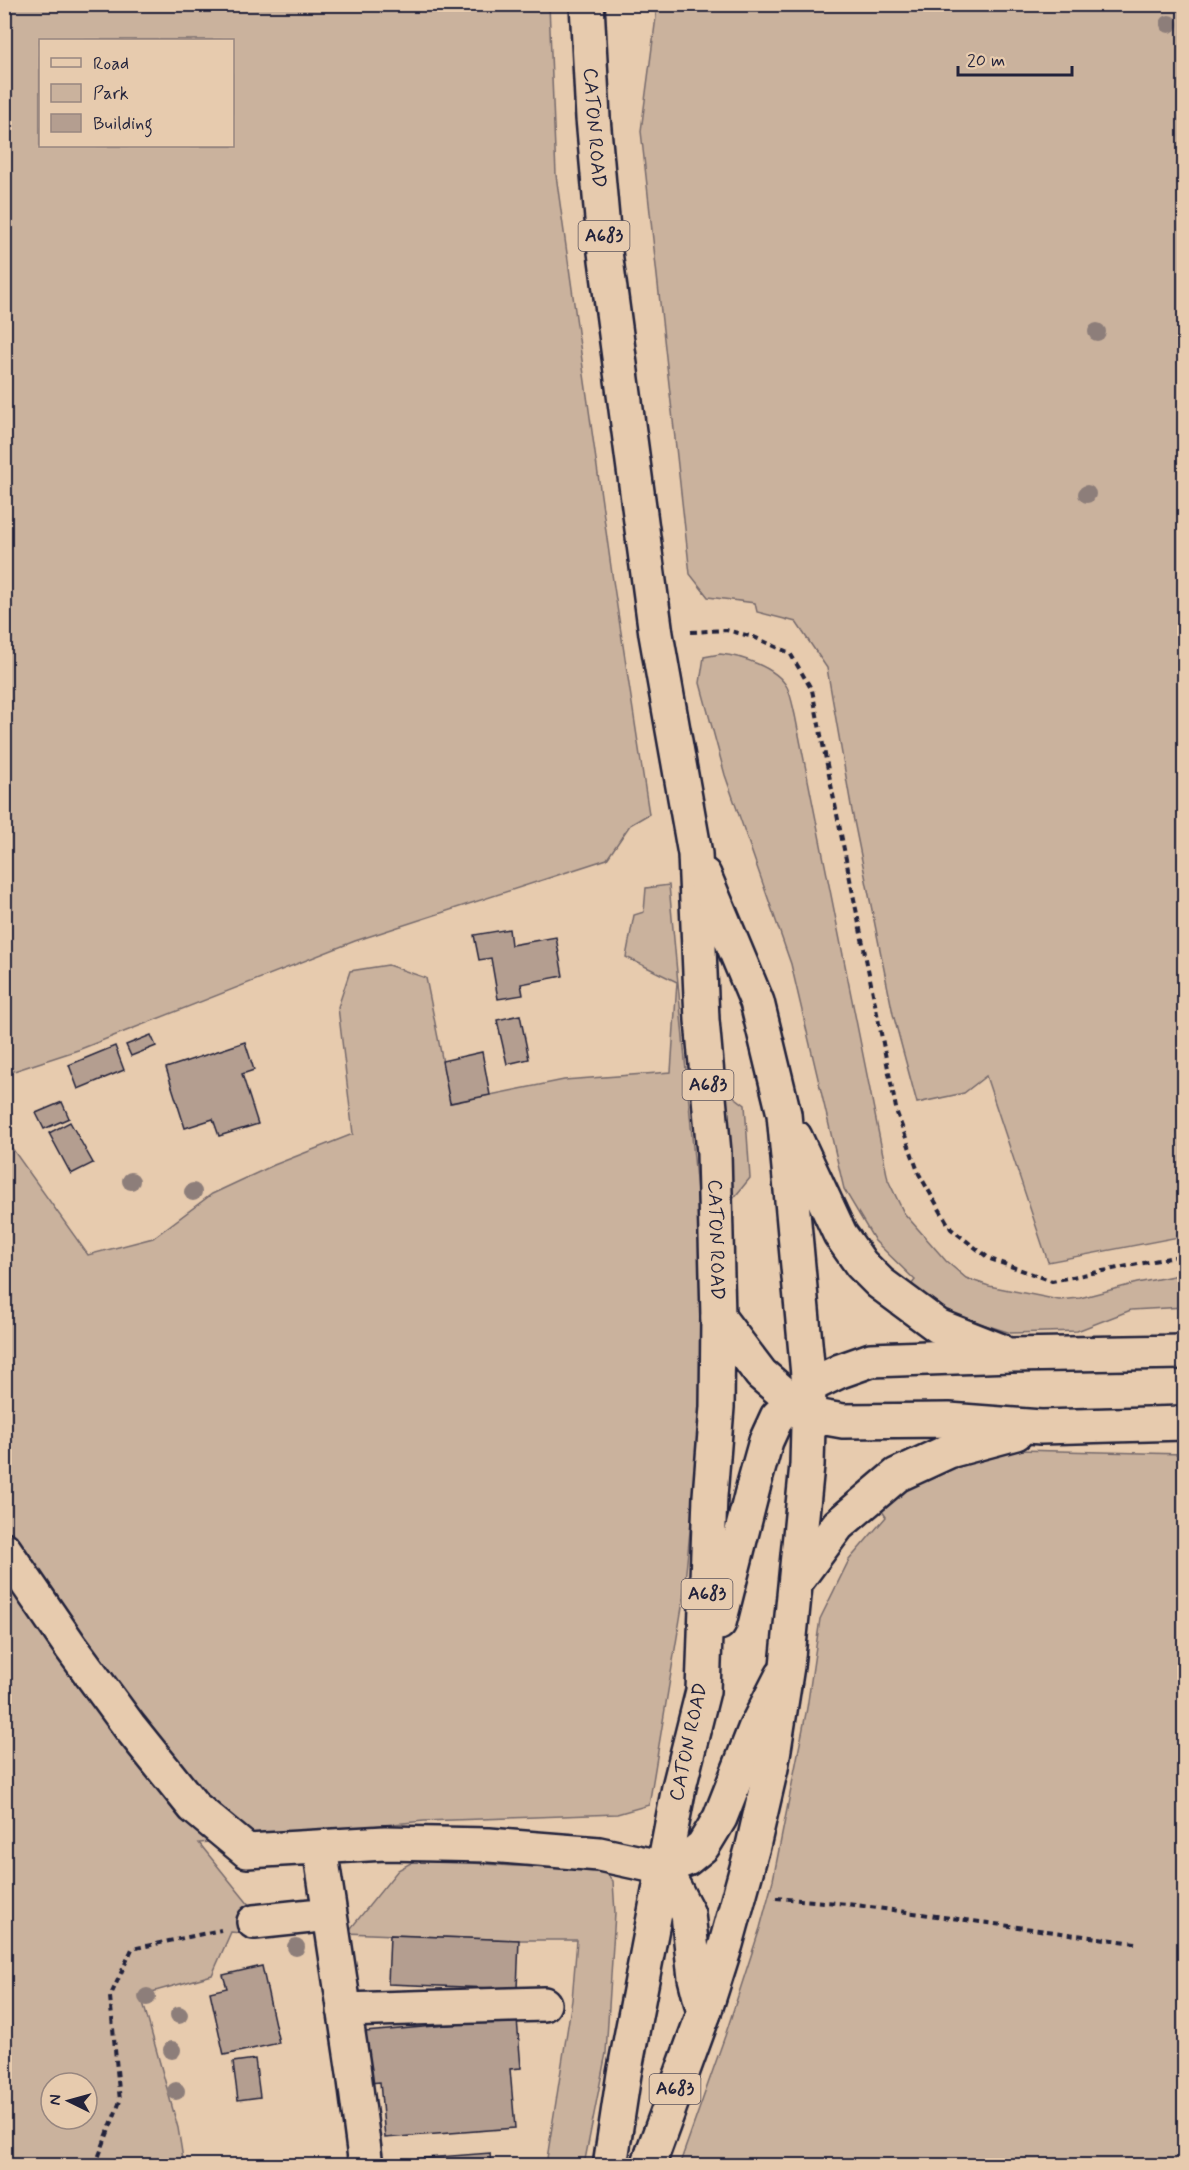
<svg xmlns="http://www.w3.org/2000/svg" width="1189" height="2170" font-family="Mynerve,sans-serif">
  <rect width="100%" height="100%" fill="#e7cbae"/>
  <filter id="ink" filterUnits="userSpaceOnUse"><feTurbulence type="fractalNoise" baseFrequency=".0167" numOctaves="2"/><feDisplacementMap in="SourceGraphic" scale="12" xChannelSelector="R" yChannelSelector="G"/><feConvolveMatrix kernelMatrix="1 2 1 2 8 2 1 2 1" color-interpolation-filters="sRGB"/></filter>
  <g filter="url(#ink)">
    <path fill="#cab29d" stroke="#766a6c" stroke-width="1.5" fill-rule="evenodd" d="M4,5H549L556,175L612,574L649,814L630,825L607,859L355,941L78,1050L5,1074ZM40,40H232V146H40Z
      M655,5H1184V1236L1048,1262L986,1076L964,1093L917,1103L893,1014L852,811L827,668L796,622L757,612L755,603L708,597L690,574L641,131L656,17Z
      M720,654C741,656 776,667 787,687C791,695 793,707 795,715L888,1180L904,1213L946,1261L966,1278L989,1286L1059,1300L1080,1298L1137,1283L1184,1274V1307L1131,1310L1077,1331L1011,1333L940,1311L908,1289L915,1280L875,1241L844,1189L791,964L725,775L700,683L704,657Z
      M669,885L697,1191L702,1298L699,1442L683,1601L649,1805L617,1814L424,1821L199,1843L254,1911L253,1934L231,1932L212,1975L141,1995L178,2128L184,2165H5L4,1137L88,1255L153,1238L212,1194L274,1165L353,1134L338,1007L350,971L388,965L426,978L451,1103L564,1080L671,1072L677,982L626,957L634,915L644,912L646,888ZM51,2083H87V2119H51Z
      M725,1090L745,1105L750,1178L733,1199Z
      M1018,1450L1184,1454V2165L679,2166L725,2036L760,1928L773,1880L807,1708L820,1619L849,1560L886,1517L878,1505L919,1478L960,1460Z
      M418,1859L513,1866L588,1865L605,1872L613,1881L615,1913L606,2053L584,2165H546L572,2000L577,1940H519L347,1933L398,1870Z"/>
    <path fill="#b49e90" stroke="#22223b" stroke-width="1.5" d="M509,929L511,945L556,937L563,976L521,984L523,995L498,999L491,958L479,960L474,935Z
      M520,1015L529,1059L507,1064L497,1020Z
      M151,1035L156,1046L131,1056L126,1045Z
      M245,1042L254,1070L242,1074L258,1124L219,1136L213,1119L185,1128L166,1068Z
      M115,1046L124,1070L78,1089L69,1065Z
      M482,1052L490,1095L450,1103L442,1061Z
      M62,1102L69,1118L44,1129L36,1113Z
      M70,1122L93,1163L71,1174L49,1133Z
      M390,1935L519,1940L517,1989L388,1984Z
      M262,1966L279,2043L224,2055L210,1992L227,1988L223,1975Z
      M517,2019L521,2068L510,2069L515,2128L385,2138L380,2082L369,2083L365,2032Z
      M255,2059L260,2097L238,2100L233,2062Z
      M490,2153L491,2166H389L388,2161Z"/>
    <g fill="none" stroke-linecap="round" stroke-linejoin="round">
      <defs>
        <path id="minor" d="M4,1549L71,1647L129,1726L194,1807L247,1851L385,1843L489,1845L599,1854L664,1868L687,1859L703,1846L720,1818L755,1729L782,1676
          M320,1848L354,2073L365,2158
          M664,1868L688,1914L695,1978L704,2013
          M254,1922L330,1914
          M344,2010L544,2004"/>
        <g id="highway">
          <path id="s1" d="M587,4L593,118L605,252L656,634L695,854L702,1020L714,1153L718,1317L717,1407L710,1496L703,1691L679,1787L624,2074L610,2166"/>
          <path d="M795,1137L840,1234L861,1264L880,1283L938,1326L999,1350"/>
          <path d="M718,1317L761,1374L809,1415L843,1421L949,1420L1041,1427L1184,1423"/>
          <path d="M798,1579L838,1525L897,1475L949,1451L1016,1433"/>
          <path d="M719,1623L754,1484L766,1441L777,1417L809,1386L840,1371L871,1360L1011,1355L1184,1352"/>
          <path d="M648,2166L704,2013L726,1944L753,1846L771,1768L787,1666L807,1465L809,1386L784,1114L757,1002L704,875"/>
        </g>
      </defs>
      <use href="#minor" stroke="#22223b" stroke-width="38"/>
      <use href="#highway" stroke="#22223b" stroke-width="38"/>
      <path stroke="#22223b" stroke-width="4" stroke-dasharray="6 4.5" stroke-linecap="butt" d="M691,632L726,630L754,637L790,653L812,690L897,1113L919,1174L951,1229L990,1259L1052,1281L1184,1255
        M776,1898L848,1904L1135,1943
        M95,2166L120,2101L110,1997L132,1949L221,1930"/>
      <use href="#minor" stroke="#e7cbae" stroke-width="33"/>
      <use href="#highway" stroke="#e7cbae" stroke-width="33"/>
    </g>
    <g fill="#8d7e7a">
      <circle cx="1169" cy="24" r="9"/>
      <circle cx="1097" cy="332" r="9"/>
      <circle cx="1087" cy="494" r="9"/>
      <circle cx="131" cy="1181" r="9"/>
      <circle cx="193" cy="1192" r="9"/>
      <circle cx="296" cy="1947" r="9"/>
      <circle cx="147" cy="1997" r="9"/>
      <circle cx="179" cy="2015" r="9"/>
      <circle cx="172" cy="2050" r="9"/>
      <circle cx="176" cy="2091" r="9"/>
    </g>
  </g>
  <g text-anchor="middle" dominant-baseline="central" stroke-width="5" stroke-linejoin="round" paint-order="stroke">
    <g fill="#e7cbae" stroke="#5d555e" stroke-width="1.5">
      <rect x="578.5" y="221" width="51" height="30" rx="4.5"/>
      <rect x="682.5" y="1070" width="51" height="30" rx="4.5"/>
      <rect x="681.5" y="1579" width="51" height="30" rx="4.5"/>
      <rect x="649.5" y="2074" width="51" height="30" rx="4.5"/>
    </g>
    <g font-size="18" font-weight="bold" fill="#22223b">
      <text x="604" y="236">A683</text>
      <text x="708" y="1085">A683</text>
      <text x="707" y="1594">A683</text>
      <text x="675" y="2089">A683</text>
    </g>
    <g font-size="20" fill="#22223b" stroke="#e7cbae">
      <text stroke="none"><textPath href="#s1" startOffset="124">CATON ROAD</textPath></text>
      <text stroke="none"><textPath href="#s1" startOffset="1244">CATON ROAD</textPath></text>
      <text transform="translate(689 1742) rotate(-78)">CATON ROAD</text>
    </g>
  </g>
  <rect width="1189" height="2170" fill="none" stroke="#e7cbae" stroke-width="24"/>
  <rect x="12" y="12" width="1165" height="2146" fill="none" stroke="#22223b" stroke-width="2" filter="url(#ink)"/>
  <rect x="39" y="39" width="195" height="108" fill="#e7cbae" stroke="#988780" stroke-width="1.5"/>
  <rect x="51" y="58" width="30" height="9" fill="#e7cbae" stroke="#988780" stroke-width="1.5"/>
  <text x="93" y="69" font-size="18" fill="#22223b">Road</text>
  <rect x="51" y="84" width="30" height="18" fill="#cab29d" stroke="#988780" stroke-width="1.5"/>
  <text x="93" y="99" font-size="18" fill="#22223b">Park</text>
  <rect x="51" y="114" width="30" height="18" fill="#b49e90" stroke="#988780" stroke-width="1.5"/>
  <text x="93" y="129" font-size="18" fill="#22223b">Building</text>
  <g transform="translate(69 2101) rotate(275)"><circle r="28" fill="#e7cbae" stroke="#988780" stroke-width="1.5"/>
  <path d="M0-4.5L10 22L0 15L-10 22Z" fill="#22223b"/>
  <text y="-9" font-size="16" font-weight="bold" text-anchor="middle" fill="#22223b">N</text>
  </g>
  <path d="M958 66v9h114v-9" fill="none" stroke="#22223b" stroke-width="3"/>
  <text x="967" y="66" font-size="18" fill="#22223b" stroke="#e7cbae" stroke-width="4.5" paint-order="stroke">20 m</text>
</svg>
